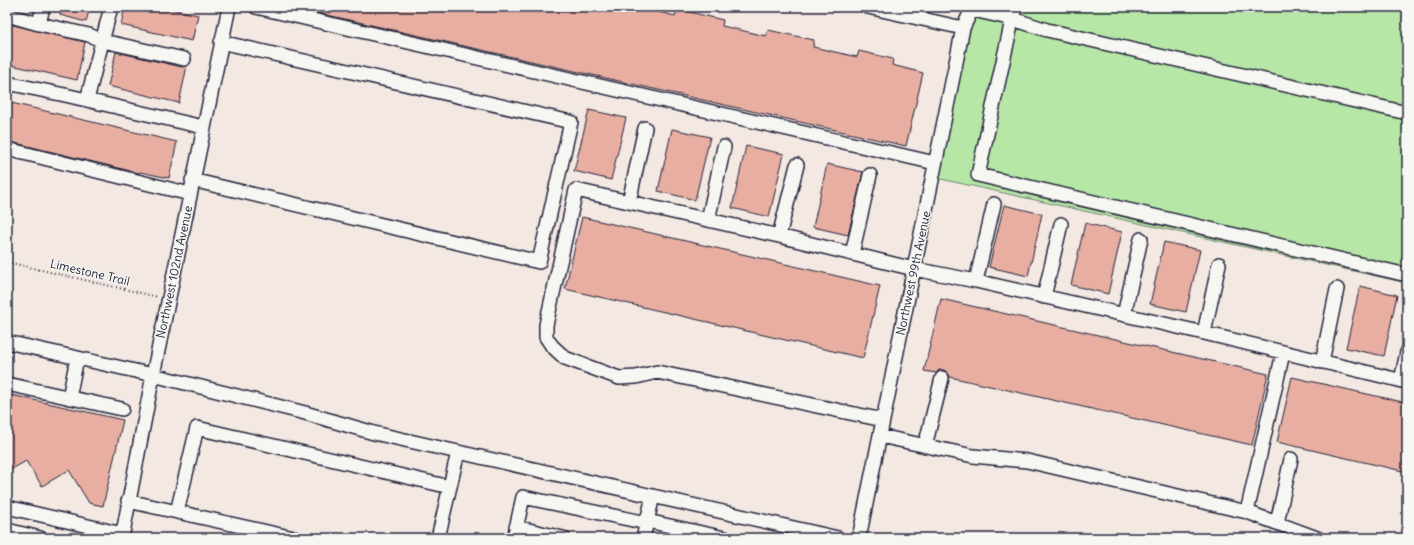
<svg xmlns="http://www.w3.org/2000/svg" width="1414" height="545" font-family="Delius,sans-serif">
  <rect width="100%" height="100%" fill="#f3e8e2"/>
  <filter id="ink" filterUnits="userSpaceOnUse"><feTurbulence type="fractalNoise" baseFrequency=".025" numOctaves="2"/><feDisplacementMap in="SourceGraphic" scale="8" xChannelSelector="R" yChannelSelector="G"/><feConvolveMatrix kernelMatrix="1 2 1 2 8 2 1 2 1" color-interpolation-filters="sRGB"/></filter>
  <g filter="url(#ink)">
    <path fill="#b6e7a6" stroke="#6c8470" d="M973,7H1407V283L932,177Z"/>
    <path fill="#e8aea1" stroke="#22223b" d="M62,7H90L86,22L60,15Z
      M125,7H162L198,15L192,41L121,25Z
      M306,7H639L675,16L677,9L723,20L722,26L766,36L768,30L814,40L813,47L857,57L859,51L893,59L892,65L923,73L906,146L305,10Z
      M9,24L85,42L77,80L7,64V32Z
      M116,52L182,67L187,66L179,103L108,86Z
      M7,102L177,142L169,178L140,172L139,173L7,141Z
      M589,110L626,118L611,180L574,171Z
      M672,129L710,137L695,200L658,191Z
      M746,146L784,154L769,217L732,208Z
      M827,164L863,172L848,235L813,227Z
      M1004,205L1042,214L1028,276L989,267Z
      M582,217L880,286L863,358L565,289Z
      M1085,223L1122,232L1108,294L1071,285Z
      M1164,242L1200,250L1186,312L1150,304Z
      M1360,286L1397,295L1384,356L1346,348Z
      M941,299L1268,374L1252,445L950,377L948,373L944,370H939L936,373L924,371Z
      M1292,377L1407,403V472L1277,442Z
      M7,394L123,420L103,506L89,503L69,470L42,486L26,461L7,472Z"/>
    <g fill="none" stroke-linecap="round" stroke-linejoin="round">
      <defs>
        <path id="minor" d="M256,7L935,163
          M868,7L963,28
          M1015,7L978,175L1407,275
          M973,10L1013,19L1047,30L1407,113
          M7,15L39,24L89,35L103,41L184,59
          M39,24L43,7
          M7,83L65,95L203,127
          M87,100L111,7
          M7,149L190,194
          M192,180L539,262L571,122L221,42
          M629,202L645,128
          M708,220L724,147
          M779,236L797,165
          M852,254L870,175
          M976,281L994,204
          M1044,297L1061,224
          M1124,315L1141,239
          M1204,333L1219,264
          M7,342L153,375L305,413L374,433L838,538
          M1322,362L1337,289
          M1401,381L1407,352
          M7,384L122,409
          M69,398L77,358
          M883,420L657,372L636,377L619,378L565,358L552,346L546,337V325L576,190L779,236L914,269L976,281L1204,333L1407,382
          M880,436L973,456L1027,461L1247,512L1317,538
          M925,446L942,378
          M128,501L294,538
          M7,507L122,534
          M177,512L197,428L450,487
          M1247,512L1283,353
          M647,521L725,538
          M1277,523L1291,459
          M516,527L563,538
          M7,530L40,538
          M122,538L153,375L229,7
          M438,538L458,452
          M514,538L523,497L647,523
          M643,538L653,496
          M859,538L963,28L973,7"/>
      </defs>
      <use href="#minor" stroke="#22223b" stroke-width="16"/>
      <path stroke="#22223b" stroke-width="2" stroke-dasharray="1 3" stroke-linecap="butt" d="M7,262L158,297"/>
      <use href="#minor" stroke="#f6f6f2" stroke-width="13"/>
    </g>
  </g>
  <g text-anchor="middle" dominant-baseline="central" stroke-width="3" stroke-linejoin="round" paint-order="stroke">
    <g font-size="12" fill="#22223b" stroke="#f6f6f2">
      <text transform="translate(90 272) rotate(13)">Limestone Trail</text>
      <text transform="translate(174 272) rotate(-78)">Northwest 102nd Avenue</text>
      <text transform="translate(913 273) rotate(-78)">Northwest 99th Avenue</text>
    </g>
  </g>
  <rect width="1414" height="545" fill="none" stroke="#f6f6f2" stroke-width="24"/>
  <rect x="12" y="12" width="1390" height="521" fill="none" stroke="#22223b" stroke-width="1.5" filter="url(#ink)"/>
</svg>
